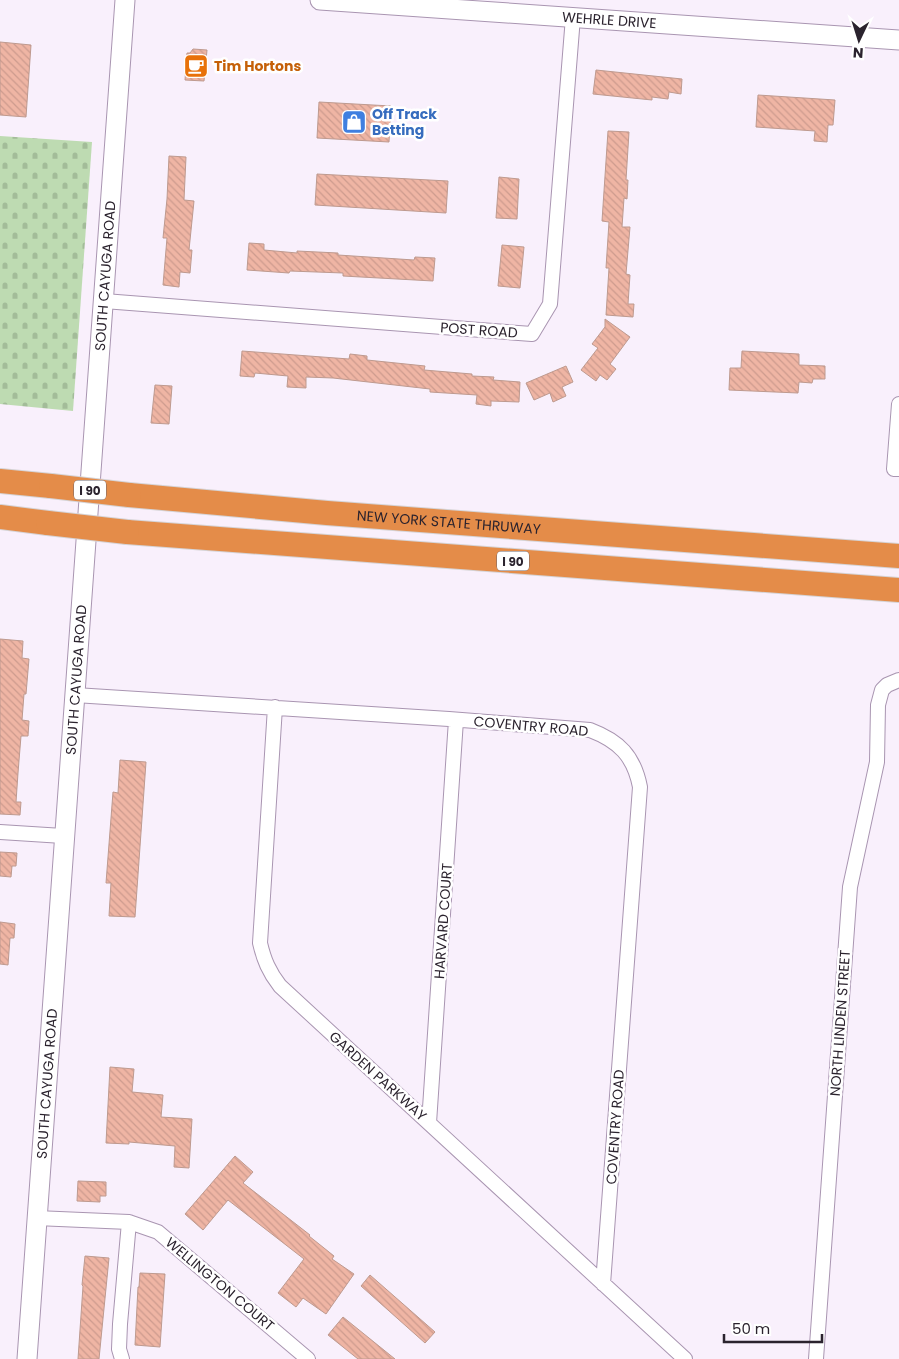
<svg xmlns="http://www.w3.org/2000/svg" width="899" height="1359" font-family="Poppins,sans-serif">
  <defs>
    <pattern id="cemetery-stones" width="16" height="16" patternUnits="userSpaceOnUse" patternTransform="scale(1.25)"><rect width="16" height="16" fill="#bedbb2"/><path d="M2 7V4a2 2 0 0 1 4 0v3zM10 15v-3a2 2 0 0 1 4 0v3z" fill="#a3bc99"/></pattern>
    <pattern id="building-back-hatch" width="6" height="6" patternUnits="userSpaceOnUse" patternTransform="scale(1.25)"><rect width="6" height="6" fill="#efb5a4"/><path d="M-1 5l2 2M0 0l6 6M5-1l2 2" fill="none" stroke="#cd9b8e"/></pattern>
  </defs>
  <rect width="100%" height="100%" fill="#f9f0fc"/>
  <path fill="url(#cemetery-stones)" d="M0,136L92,142L73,411L0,404Z"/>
  <path fill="url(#building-back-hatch)" stroke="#be9a8f" d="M0,42L31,45L26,117L0,115Z
    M193,49L207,50L204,81L185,80L187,53H190Z
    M596,70L682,79L681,94L669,92L668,99L652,97V100L593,94Z
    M758,95L835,100L833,125H828L827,142L814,141L815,131L756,127Z
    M319,102L391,106L389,142L317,138Z
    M608,131L629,132L626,180H628L627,199L624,198L622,227H630L626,274L630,275L628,304H634L633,317L606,315L609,268H606L609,222L602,221Z
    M169,156L186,157L184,200L194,201L189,250H192L190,273L180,272L179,287L163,285L167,238H163L167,199Z
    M317,174L448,181L446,213L315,205Z
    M499,177L519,179L517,219L496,218Z
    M249,243L264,244V250L297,253V251L338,253V255L414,260L415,257L435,258L433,281L343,276V273L290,271L289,273L247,270Z
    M502,245L524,247L520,288L498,286Z
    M605,319L630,337L610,364L616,369L607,380L600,375L596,381L581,370L598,348L592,344L605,327Z
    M242,351L349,359L350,354L367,356V360L425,366L424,370L472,374V376L494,377L493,380L520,382L519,402L491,401V406L476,404L477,395L430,392V389L333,378L306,377V388L287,387L288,376L255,373L254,377L240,376Z
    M742,351L799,354V365L825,366V379H813L812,383L799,382L798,393L729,390L730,368H741Z
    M566,366L573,382L562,387L566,396L553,402L550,393L534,400L526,383Z
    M155,385L172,386L169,424L151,423Z
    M0,639L23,641L22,658L29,659L26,694H24L22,720L29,721L28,736H21L18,773L16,802H21L20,815L0,814Z
    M120,760L146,762L135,917L109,916L111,883H106L113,792L118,793Z
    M0,852L17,853L16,866H12L11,877L0,876Z
    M0,922L15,924L14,938H10L8,965L0,964Z
    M110,1067L134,1069L132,1092L163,1095L161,1117L192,1119L189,1168L174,1167L175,1146L129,1142V1144L106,1143Z
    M235,1156L253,1172L243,1183L310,1235L309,1236L334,1256L332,1259L354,1274L326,1314L303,1298L296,1307L278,1293L304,1259L228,1200L203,1230L185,1214Z
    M78,1181L106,1182V1196H100V1202L77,1201Z
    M85,1256L109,1258L99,1359H78L83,1286L82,1285Z
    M140,1273L165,1274L160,1347L135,1345L138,1287H139Z
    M370,1275L435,1332L425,1343L361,1286Z
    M343,1317L395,1359H358L328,1335Z"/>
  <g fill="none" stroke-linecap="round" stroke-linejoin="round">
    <defs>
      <path id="street" d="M104,301L532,334L550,304L573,17
        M899,404L894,469H899
        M75,695L449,719L590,730C619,741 634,756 640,787L603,1284
        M275,707L260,943C264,960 269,972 280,986L685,1359
        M0,832L63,836
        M429,1123L456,720
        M36,1218L129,1222L158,1232L308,1359
        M122,1359L119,1349L120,1324L129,1222
        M816,1359L850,887L877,762L878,705L882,690L887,685L899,680"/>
      <g id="secondary">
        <path id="s1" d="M320,0L899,40"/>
        <path id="s2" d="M27,1359L125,0"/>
      </g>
      <g id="highway">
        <path d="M0,481L51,486"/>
        <path id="s3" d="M129,495L327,513L899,556"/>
        <path d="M0,517L48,523"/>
        <path d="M127,532L899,590"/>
      </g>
    </defs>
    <use href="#street" stroke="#a995b1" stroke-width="16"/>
    <use href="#secondary" stroke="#a995b1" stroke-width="21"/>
    <use href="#highway" stroke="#d5d3d5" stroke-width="26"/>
    <use href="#street" stroke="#fff" stroke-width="14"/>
    <use href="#secondary" stroke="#fff" stroke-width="19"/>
    <use href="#highway" stroke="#e48c49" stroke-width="24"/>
    <defs>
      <path id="highway-bridge" d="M51,486L129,495
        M48,523L127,532"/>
    </defs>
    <use href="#highway-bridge" stroke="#d5d3d5" stroke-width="26" stroke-linecap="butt"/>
    <use href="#highway-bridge" stroke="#e48c49" stroke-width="24"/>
  </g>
  <defs>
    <symbol id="cafe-square" viewBox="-11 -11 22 22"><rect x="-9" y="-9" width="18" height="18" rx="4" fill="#e8710a" stroke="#fff"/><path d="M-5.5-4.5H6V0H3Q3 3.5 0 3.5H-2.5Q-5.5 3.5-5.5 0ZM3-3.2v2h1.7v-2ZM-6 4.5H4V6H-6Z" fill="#fff"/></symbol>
    <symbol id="shop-square" viewBox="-11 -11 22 22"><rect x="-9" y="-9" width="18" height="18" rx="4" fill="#3f7fe0" stroke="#fff"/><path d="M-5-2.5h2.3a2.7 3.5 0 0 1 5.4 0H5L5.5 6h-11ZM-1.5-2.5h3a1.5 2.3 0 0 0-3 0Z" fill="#fff"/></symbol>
  </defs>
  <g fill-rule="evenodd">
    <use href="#cafe-square" x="182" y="52" width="28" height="28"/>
    <use href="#shop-square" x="340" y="108" width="28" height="28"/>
  </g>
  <g text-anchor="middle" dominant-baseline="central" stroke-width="5" stroke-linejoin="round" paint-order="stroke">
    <g fill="#fff" stroke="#6b656d" stroke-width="1">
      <rect x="74" y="480.5" width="32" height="19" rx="4"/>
      <rect x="497" y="551.5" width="32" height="19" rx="4"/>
    </g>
    <g font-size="12" font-weight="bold" fill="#2b232e">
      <text x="90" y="490">I 90</text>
      <text x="513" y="561">I 90</text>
    </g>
    <g font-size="14" fill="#2b232e" stroke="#fff">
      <text stroke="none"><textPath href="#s1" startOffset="290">WEHRLE DRIVE</textPath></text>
      <text stroke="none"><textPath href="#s2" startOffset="1086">SOUTH CAYUGA ROAD</textPath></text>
      <text transform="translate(479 330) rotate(4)">POST ROAD</text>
      <text stroke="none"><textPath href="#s3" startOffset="321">NEW YORK STATE THRUWAY</textPath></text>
      <text stroke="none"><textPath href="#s2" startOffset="681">SOUTH CAYUGA ROAD</textPath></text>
      <text transform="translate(531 726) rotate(5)">COVENTRY ROAD</text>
      <text transform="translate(443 921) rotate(-86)">HARVARD COURT</text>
      <text transform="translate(840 1023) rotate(-86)">NORTH LINDEN STREET</text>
      <text transform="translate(378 1076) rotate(42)">GARDEN PARKWAY</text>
      <text stroke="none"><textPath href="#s2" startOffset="276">SOUTH CAYUGA ROAD</textPath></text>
      <text transform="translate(615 1127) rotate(-86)">COVENTRY ROAD</text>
      <text transform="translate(220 1284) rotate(40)">WELLINGTON COURT</text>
    </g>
    <g font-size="14" font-weight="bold" fill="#c56008" stroke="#fff" text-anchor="start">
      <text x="214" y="66">Tim Hortons</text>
    </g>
    <g font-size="14" font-weight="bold" fill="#366cbe" stroke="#fff" text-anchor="start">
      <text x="372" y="114">Off Track<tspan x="372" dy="16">Betting</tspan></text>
    </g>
  </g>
  <g transform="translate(859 40) rotate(184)" stroke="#ffffff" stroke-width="4" paint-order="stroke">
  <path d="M0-4L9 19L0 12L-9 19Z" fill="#2b232e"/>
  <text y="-8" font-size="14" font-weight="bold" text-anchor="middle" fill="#2b232e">N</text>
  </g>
  <path d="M724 1334v8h98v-8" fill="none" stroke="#2b232e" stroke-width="2.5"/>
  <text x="732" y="1334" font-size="15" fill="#2b232e" stroke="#ffffff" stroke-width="4" paint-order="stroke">50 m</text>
</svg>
